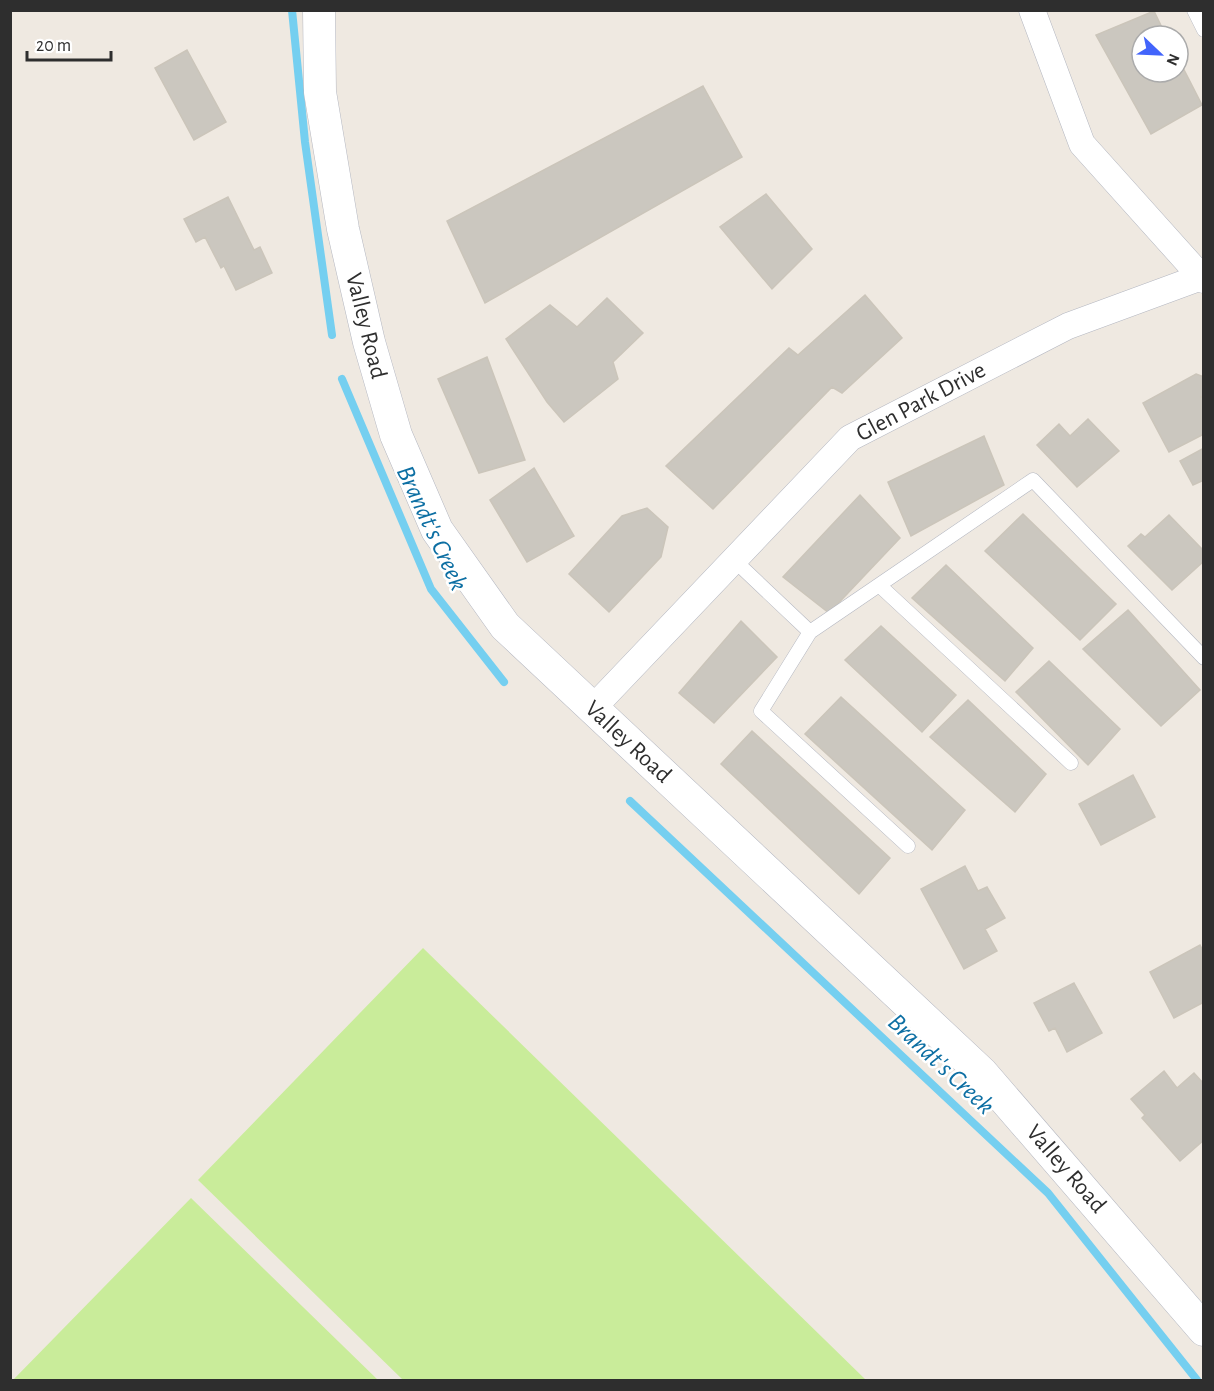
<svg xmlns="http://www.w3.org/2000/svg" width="1214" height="1391" font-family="'Alegreya Sans',sans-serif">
  <rect width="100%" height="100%" fill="#efe9e1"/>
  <path fill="#c9ec9a" d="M423,948L866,1380H403L198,1180Z
    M191,1198L378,1380H13Z"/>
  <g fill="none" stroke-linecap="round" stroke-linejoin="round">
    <path stroke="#75cff0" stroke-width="8" d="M292,10L305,142L332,335
      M342,379L431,589L504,682
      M630,801L1048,1193L1197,1380"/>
  </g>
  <path fill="#cbc7bf" stroke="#cbc5ba" stroke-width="1.5" d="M1154,11L1166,36H1142V72H1178V58L1202,105L1151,134L1096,35Z
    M187,50L226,122L194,140L155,68Z
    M703,86L742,157L485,303L447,221Z
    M766,194L812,249L772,289L720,227Z
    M228,197L254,250L260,247L272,273L236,290L224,266L221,268L205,237L196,242L184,219Z
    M865,295L902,338L842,393L832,387L713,509L666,466L789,348L798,355Z
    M607,298L643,333L613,362L618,379L564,422L547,402L506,339L550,305L577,327Z
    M487,357L525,460L479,473L438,379Z
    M1196,374L1204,377V396L1201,397L1204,399V434L1169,452L1143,403Z
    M1088,419L1119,451L1077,487L1037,445L1059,424L1070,436Z
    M984,436L1004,485L911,536L888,482Z
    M1204,448V480L1193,485L1180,461Z
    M534,468L574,536L527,562L490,500Z
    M860,495L900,538L829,613L783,577Z
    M647,508L668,527L661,557L609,612L569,574L622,516Z
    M1023,514L1116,604L1080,640L985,551Z
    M1169,515L1204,551V561L1172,590L1128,546L1141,534L1145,537Z
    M946,565L1033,648L1005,681L912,598Z
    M1128,610L1200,690L1161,726L1083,649Z
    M741,621L777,657L714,723L679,693Z
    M881,626L956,695L922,732L845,660Z
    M1049,661L1120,729L1088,765L1016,692Z
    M841,697L965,810L932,850L805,734Z
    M968,700L1046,774L1015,812L930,737Z
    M752,731L890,858L859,894L721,764Z
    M1133,775L1155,817L1101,845L1079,804Z
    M965,866L978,891L987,887L1005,918L985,929L997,951L964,969L921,889Z
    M1200,945L1204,953V1002L1174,1018L1150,972Z
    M1074,983L1102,1033L1067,1052L1055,1028L1049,1031L1034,1003Z
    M1164,1071L1177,1088L1194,1073L1204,1084V1140L1180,1161L1142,1118L1145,1115L1131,1099Z"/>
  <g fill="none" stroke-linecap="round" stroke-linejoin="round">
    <defs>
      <path id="service" d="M1194,10L1204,30
        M734,560L810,632L879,585L1071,763
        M879,585L1033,480L1204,658
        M810,632L761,711L908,846"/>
      <path id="minor" d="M1032,10L1082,144L1204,280
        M592,709L850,438L1068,326L1204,276"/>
      <path id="tertiary" d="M319,10L320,92L343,229L369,342L396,435L437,530L505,626L982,1073L1204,1330"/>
    </defs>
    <use href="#service" stroke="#b4b7c1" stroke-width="15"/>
    <use href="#minor" stroke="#b4b7c1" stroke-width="27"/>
    <use href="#tertiary" stroke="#b4b7c1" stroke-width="33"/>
    <use href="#service" stroke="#fff" stroke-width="14"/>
    <use href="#minor" stroke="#fff" stroke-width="26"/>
    <use href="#tertiary" stroke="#fff" stroke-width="32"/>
  </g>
  <g text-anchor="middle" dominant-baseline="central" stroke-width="5" stroke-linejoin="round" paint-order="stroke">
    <g font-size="24" fill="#2e2e2e" stroke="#fff">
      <text transform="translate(366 326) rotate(76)">Valley Road</text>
      <text transform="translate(921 402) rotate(-28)">Glen Park Drive</text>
      <text transform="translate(628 742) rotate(43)">Valley Road</text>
      <text transform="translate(1066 1169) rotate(49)">Valley Road</text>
    </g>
    <g font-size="26" font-style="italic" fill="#0d6fa3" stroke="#fff">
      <text transform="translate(432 528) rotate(65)">Brandt's Creek</text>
      <text transform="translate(941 1064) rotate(43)">Brandt's Creek</text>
    </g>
  </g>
  <rect width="1214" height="1391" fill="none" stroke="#2e2e2e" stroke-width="24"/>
  <g transform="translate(1160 54) rotate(113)"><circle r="28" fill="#ffffff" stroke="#ababab" stroke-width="1.5"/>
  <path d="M0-4.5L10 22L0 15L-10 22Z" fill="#4264fb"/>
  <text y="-9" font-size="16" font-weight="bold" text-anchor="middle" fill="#2e2e2e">N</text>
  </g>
  <path d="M27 51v9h84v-9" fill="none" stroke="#2e2e2e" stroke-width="3"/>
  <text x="36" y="51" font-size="18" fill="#2e2e2e" stroke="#ffffff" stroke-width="4.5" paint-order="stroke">20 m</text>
</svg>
